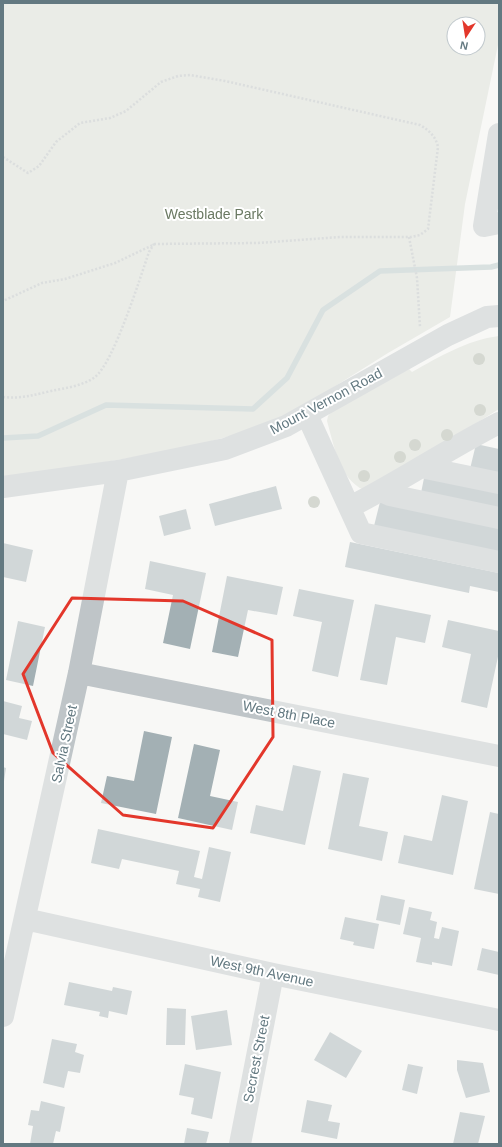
<svg xmlns="http://www.w3.org/2000/svg" width="502" height="1147" font-family="Helvetica,sans-serif">
  <rect width="100%" height="100%" fill="#f8f8f6"/>
  <path fill="#d9ddd5" fill-rule="evenodd" d="M3,3H499V40L465,204L450,317L388,353L313,400L288,414L241,433L186,448L3,480ZM454,24H478V48H454Z
    M499,336V409L390,477L364,490C339,479 334,445 327,421L328,416L333,410L409,369L412,372C439,357 467,340 499,336Z"/>
  <g fill="none" stroke-linecap="round" stroke-linejoin="round">
    <path stroke="#b4c5c6" stroke-width="5.5" d="M3,438L38,436L106,405L253,409L287,378L323,310L380,271L491,267L499,265"/>
  </g>
  <path fill="#a3b0b4" d="M476,444L499,449V475L470,469Z
    M424,478L499,493V509L421,493Z
    M276,486L282,509L215,526L209,504Z
    M380,502L499,528V553L374,526Z
    M186,509L191,529L164,536L159,516Z
    M350,542L499,573V592L470,586L469,593L345,567Z
    M3,543L33,550L26,582L3,577Z
    M150,561L206,573L190,649L163,643L173,595L145,589Z
    M227,576L283,587L277,615L248,610L238,657L212,652Z
    M299,589L354,600L338,677L312,671L322,622L293,616Z
    M375,604L431,615L425,643L396,637L387,685L360,680Z
    M448,620L499,631V652L487,708L461,702L471,654L442,647Z
    M18,621L45,627L33,686L6,680Z
    M3,701L22,706L19,718L32,721L27,740L3,734Z
    M144,731L172,737L156,814L101,803L107,776L134,781Z
    M194,744L220,750L210,796L238,802L232,830L178,818Z
    M293,765L321,771L305,845L250,833L256,805L283,811Z
    M3,767L6,768L4,781L3,780Z
    M343,773L369,778L359,826L388,832L382,861L328,849Z
    M442,795L468,801L453,875L398,863L404,835L432,841Z
    M490,812L499,814V894L474,889Z
    M98,829L200,851L194,877L202,879L209,847L231,852L220,902L198,897L200,889L176,884L179,871L122,859L119,869L91,863Z
    M381,895L405,900L400,925L376,920Z
    M409,907L432,912L430,920L437,922L434,938L439,939L442,927L459,931L452,966L432,962V965L416,962L421,938L403,934Z
    M345,917L379,924L374,949L353,945L354,942L340,939Z
    M482,948L499,952V975L477,970Z
    M69,982L112,991L113,987L132,991L127,1015L109,1011L108,1018L99,1016L100,1012L64,1005Z
    M167,1008L186,1009L185,1045H166Z
    M227,1010L232,1045L196,1050L191,1016Z
    M330,1032L362,1051L346,1078L314,1060Z
    M52,1039L77,1044L75,1052L84,1055L80,1073L68,1071L64,1088L43,1083Z
    M457,1060L483,1063L490,1092L466,1098L457,1070Z
    M185,1064L221,1072L212,1119L191,1114L194,1098L179,1095Z
    M408,1064L423,1067L417,1094L402,1090Z
    M307,1100L332,1105L328,1121L340,1123L337,1139L301,1132Z
    M41,1101L65,1107L60,1132L56,1131L53,1144H30L33,1126L28,1125L31,1110L39,1111Z
    M460,1112L485,1116L478,1144H453Z
    M187,1128L209,1132L206,1144H184Z"/>
  <g fill="none" stroke-linecap="round" stroke-linejoin="round">
    <path stroke="#b9bec0" stroke-width="2.5" stroke-dasharray="2 2" stroke-linecap="butt" d="M3,157L28,173L39,166L56,142L80,123L110,118L126,111L161,82L178,76L190,75L225,81L420,125C430,131 436,137 438,147L428,229L420,235L411,237H340L258,243L155,244L115,263L65,279L42,283L3,301
      M409,237L417,278L420,327
      M3,397C20,399 34,395 51,391C65,388 83,386 95,377C114,362 140,278 149,252L154,244"/>
    <path stroke="#bfc5c8" stroke-width="22" d="M499,134L484,226L499,223
      M307,415L361,533L499,562
      M421,467L499,483
      M3,487L118,471L225,449L286,426L448,335L487,317L499,316
      M381,491L390,495L499,518
      M350,507C401,481 448,449 499,423
      M79,673L499,756
      M25,919L273,974L499,1020
      M3,1016L79,673L118,471
      M240,1144L273,974"/>
  </g>
  <g fill="#aab2a5">
    <circle cx="479" cy="359" r="6"/>
    <circle cx="480" cy="410" r="6"/>
    <circle cx="447" cy="435" r="6"/>
    <circle cx="415" cy="445" r="6"/>
    <circle cx="400" cy="457" r="6"/>
    <circle cx="364" cy="476" r="6"/>
    <circle cx="314" cy="502" r="6"/>
  </g>
  <path d="M0 0H502V1147H0ZM72,598L183,601L272,640L273,737L213,828L123,815L53,753L23,674Z" fill="#f8f8f6" fill-opacity=".55" fill-rule="evenodd"/>
  <path fill="none" stroke="#e3372b" stroke-width="3" stroke-linejoin="round" d="M72,598L183,601L272,640L273,737L213,828L123,815L53,753L23,674Z"/>
  <g text-anchor="middle" dominant-baseline="central" stroke-width="4" stroke-linejoin="round" paint-order="stroke">
    <g font-size="14" fill="#6a7962" stroke="#fff">
      <text x="214" y="214">Westblade Park</text>
    </g>
    <g font-size="14" fill="#637981" stroke="#fff">
      <text transform="translate(326 401) rotate(-28)">Mount Vernon Road</text>
      <text transform="translate(289 714) rotate(11)">West 8th Place</text>
      <text transform="translate(64 744) rotate(-78)">Salvia Street</text>
      <text transform="translate(262 971) rotate(12)">West 9th Avenue</text>
      <text transform="translate(256 1059) rotate(-79)">Secrest Street</text>
    </g>
  </g>
  <rect width="502" height="1147" fill="none" stroke="#637981" stroke-width="8"/>
  <g transform="translate(466 36) rotate(192)"><circle r="19" fill="#ffffff" stroke="#c1c9cd"/>
  <path d="M0-3L7 15L0 10L-7 15Z" fill="#e3372b"/>
  <text y="-6" font-size="11" font-weight="bold" text-anchor="middle" fill="#637981">N</text>
  </g>
</svg>
